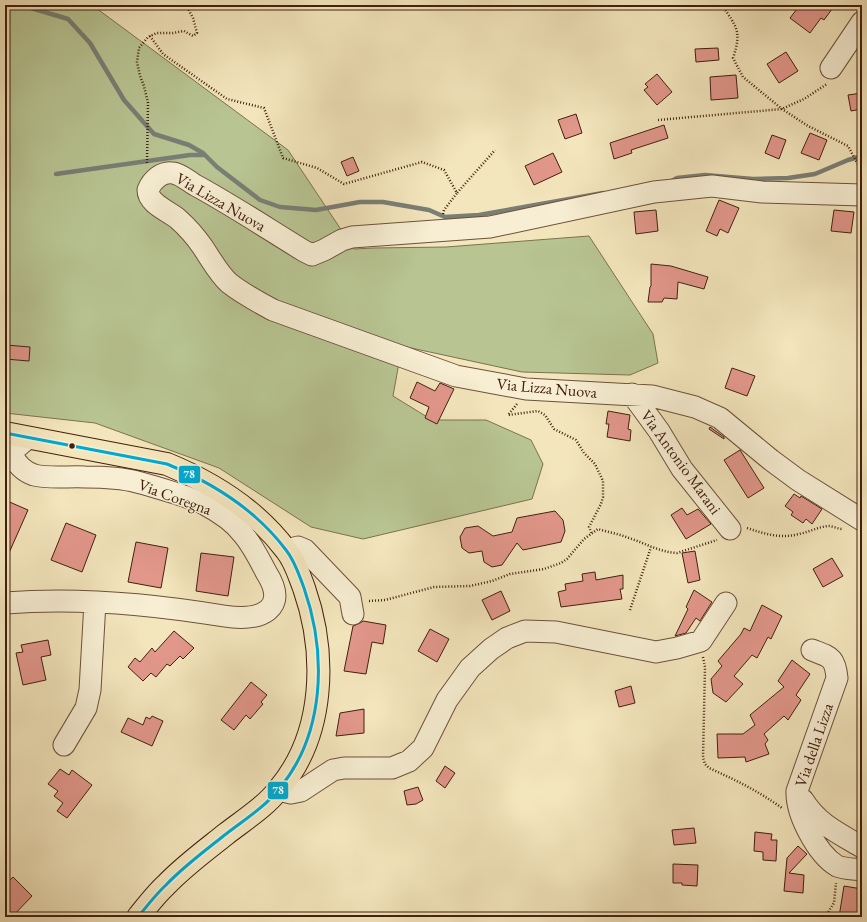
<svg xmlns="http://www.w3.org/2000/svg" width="867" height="922" font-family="'EB Garamond',serif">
  <rect width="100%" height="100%" fill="#f3e5bc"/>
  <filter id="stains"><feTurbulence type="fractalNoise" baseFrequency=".005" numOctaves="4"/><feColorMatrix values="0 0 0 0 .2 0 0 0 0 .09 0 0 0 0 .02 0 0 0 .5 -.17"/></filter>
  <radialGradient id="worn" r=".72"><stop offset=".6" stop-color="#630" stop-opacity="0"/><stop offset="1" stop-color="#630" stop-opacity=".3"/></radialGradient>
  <path fill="#b8c593" stroke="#7d7250" d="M5,5H92L288,150L354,249L374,248L446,247L589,236L653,334L658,363L630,375L522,372L402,346L393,396L432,420H486L531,440L543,464L532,499L363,539L311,527L219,468L95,423L5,413Z"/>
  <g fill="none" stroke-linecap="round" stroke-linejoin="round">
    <path stroke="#7a7e75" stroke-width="4.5" d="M7,5L31,8L68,19L90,43L124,100L154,134L189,145L203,153L217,167L260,200L280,207L316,210L360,202H383L429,210L445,217L479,215L603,193
      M56,174L190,155H205
      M670,182L677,178L705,175L753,179L788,178L815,174L848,160L862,156"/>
  </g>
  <path fill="#e2978b" stroke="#42200e" d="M800,5H835L824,20L821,18L810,33L790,18Z
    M718,48L719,60L696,62L695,49Z
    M786,52L798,71L779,83L767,64Z
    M657,74L672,92L657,105L644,90L648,87L645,84Z
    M736,75L738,98L711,100L710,77Z
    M862,93V109L851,111L848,95Z
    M576,114L582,133L565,139L558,120Z
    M664,125L668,138L631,150L632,153L614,159L610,143Z
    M810,133L827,140L819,160L801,153Z
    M772,135L786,140L779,159L765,153Z
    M553,153L562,172L534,185L525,166Z
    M353,157L359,171L347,176L341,162Z
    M719,200L739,208L728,233L720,229L717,236L706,231Z
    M656,210L658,231L636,234L634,212Z
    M834,210L854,212L851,233L831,231Z
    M651,264L671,266L708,277L704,289L678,282L677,299L664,298L662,302H648L650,287L651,286Z
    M6,345L30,347L29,361L5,359Z
    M732,368L755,376L747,396L725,388Z
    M417,382L435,391L440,383L454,389L437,424L425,418L429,407L410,398Z
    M608,411L630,415L628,429L631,430L630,441L607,437L609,424H606Z
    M710,427L724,437V439L709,429Z
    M740,450L764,488L748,498L724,460Z
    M794,494L800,498L801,496L822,509L812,524L806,519L803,523L791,515L793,512L785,506Z
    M5,500L28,510L5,562Z
    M682,508L687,515L698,509L711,524L686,539L671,515Z
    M555,511L563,520L565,531L561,542L523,550L517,543L502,565L492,567L484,562L482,551L469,553L462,548L460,537L465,528L478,526L493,536L512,532L517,518Z
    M66,523L96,535L82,572L51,560Z
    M136,542L168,548L161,588L128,582Z
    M695,551L700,580L688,583L682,553Z
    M201,553L234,557L228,596L196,591Z
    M832,558L843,576L823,587L813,569Z
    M595,572L596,580L623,575V589H620L622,599L561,607L558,592L566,590L565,584L583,581L582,574Z
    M694,590L712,602L700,621L696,618L686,633L675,636L688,609L686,607Z
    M501,591L510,611L492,620L482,600Z
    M762,605L782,616L771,639L768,637L757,658L752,655L734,676L743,684L726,702L713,693L711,679L722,666L718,661L741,634L744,628L750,631Z
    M363,621L386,625L383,644L372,642L366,674L344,671L353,626L360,623Z
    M430,629L449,639L437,662L418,651Z
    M174,631L194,648L183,659L180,656L170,666L167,664L156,677L151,673L143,681L128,667L135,658L140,662L152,648L155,652Z
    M48,640L51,655L41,657L46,680L23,685L16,653L23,652L21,645Z
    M792,660L810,674L796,695L801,700L788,720L784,716L764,734L768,740L765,744L769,754L746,762L745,757L718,758L717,734H743L755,725L750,715L784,687L778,681Z
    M251,682L267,695L261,702L263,704L250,719L246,715L234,730L221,720Z
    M631,686L635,703L619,707L615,691Z
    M364,709V733L336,736L340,713Z
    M152,716L163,721L152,746L121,732L128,718L143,725L146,717L150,719Z
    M445,766L455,773L445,788L436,781Z
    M60,769L69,775L72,770L92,785L67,818L57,811L63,803L54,796L58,791L48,784Z
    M418,787L423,800L416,804L407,805L404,791Z
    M694,828L696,843L674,845L672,830Z
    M755,832L772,834L771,840H777L776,861L763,860V852L754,851Z
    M798,846L807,854L789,873L804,875L803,893L784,891L787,858Z
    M673,864L698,865L697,886L682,885V883H673Z
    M13,877L32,896L12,917H5V885Z
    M844,886L862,889V917H839Z"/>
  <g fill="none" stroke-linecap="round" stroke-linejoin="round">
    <defs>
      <path id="minor" d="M831,68L862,22
        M862,195L762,192L712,186L654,192L490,227L352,237L342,240L324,250L312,255L304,251C268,229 232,205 195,185C188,181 181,174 173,173C162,171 152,180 148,190C148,204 169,211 178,219C187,227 195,236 202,246C211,259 218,273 229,283C243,294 258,302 273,310L456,376L526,389L652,396L695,407L720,418L771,460L798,480L862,520
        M632,394L659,431L682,469L730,529
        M287,550L298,547L305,550L350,597L353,614
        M5,603C78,597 152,604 224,616C237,618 257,619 268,610C281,599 273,583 266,572C259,559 252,544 242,533C233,521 219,512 206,505C199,501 191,499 184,496C168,491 153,486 137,482C122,478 101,477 85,477C70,476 49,479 34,475C25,472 15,464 13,454L15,449L28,438
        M812,650C830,657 835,657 837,678L797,791C796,814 817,854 837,866C844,869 855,869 862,870
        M64,745L86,708L90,690L95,602
        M279,790L291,793L301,791L333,770L344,768H392L409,761L423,748L447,700L470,668L491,649L507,638L525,631L556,632L656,652L677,648L701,641L726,603
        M803,800C818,824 838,833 862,847"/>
      <path id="major" d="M5,433L167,464C213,483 256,510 286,550C295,561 299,575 304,588C327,654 325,734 279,789C265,807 244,820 226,834C206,850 184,866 166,885C156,894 147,906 138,917"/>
    </defs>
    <use href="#minor" stroke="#6e513a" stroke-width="23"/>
    <use href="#major" stroke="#42200e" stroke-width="24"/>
    <path stroke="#42200e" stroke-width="2.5" stroke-dasharray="1 2" stroke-linecap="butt" d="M722,5C737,28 742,31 733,58L743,77L782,109L808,126L848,146L862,172
      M150,36L163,54L227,99L264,108L283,158L317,168L344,184L422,162L444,170L457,193L495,150
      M658,120L782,109L804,99L827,84
      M147,163L148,103L144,86L140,76L137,62L139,48L148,37L157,33H173L184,31L193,36L197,33L193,18L186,5
      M443,214L444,210L457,193
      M517,404L508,415L538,411L545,415L554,429L576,440L584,453L595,464L603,481V497L601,504L589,527L592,534
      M747,528C765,534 781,539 799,534C809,532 818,527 828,526C833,526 838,529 843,529
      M369,601L385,600L434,587L470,586L492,581L510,574L544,569L561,563L567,559L584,539L598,529C608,532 619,534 629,538C645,543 659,552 677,553L717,540
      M630,610L651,547
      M703,657L705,667L703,758L705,764L709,768C736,780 758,791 782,808
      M825,917L834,903L836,883"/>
    <use href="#minor" stroke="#f7eed3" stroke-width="21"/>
    <use href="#major" stroke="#f3e5bc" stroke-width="22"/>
    <defs>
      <path id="bus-1" d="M5,433L167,464C213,483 256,510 286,550C295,561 299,575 304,588C327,654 325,734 279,789C265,807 244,820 226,834C206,850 184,866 166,885C156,894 147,906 138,917"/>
    </defs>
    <use href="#bus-1" stroke="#f7eed3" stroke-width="6"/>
    <use href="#bus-1" stroke="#00a9ce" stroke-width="3"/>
  </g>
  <circle fill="#42200e" stroke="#f7eed3" stroke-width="1.5" cx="72" cy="446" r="3.5"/>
  <g text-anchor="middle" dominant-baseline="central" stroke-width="3" stroke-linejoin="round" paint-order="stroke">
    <g font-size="16" fill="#42200e" stroke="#f7eed3">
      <text transform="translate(221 202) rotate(30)">Via Lizza Nuova</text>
      <text transform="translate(547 388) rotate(5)">Via Lizza Nuova</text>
      <text transform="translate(681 462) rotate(54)">Via Antonio Marani</text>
      <text transform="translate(175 497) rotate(20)">Via Coregna</text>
      <text transform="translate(814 745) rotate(-71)">Via della Lizza</text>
    </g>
  </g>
  <g stroke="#f7eed3" stroke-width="1.5">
    <rect x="178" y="465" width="23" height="19" rx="4" fill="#00a9ce"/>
    <rect x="267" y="781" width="22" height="19" rx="4" fill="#00a9ce"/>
  </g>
  <g font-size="11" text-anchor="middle" font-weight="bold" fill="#fff">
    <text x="189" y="478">78</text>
    <text x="278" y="794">78</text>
  </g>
  <rect width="867" height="922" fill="none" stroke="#f3e5bc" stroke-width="20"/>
  <rect x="6" y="6" width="855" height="910" fill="none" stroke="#42200e" stroke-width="2"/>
  <rect x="10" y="10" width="847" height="902" fill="none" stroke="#42200e"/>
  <rect width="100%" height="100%" filter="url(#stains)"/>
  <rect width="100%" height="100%" fill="url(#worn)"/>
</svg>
